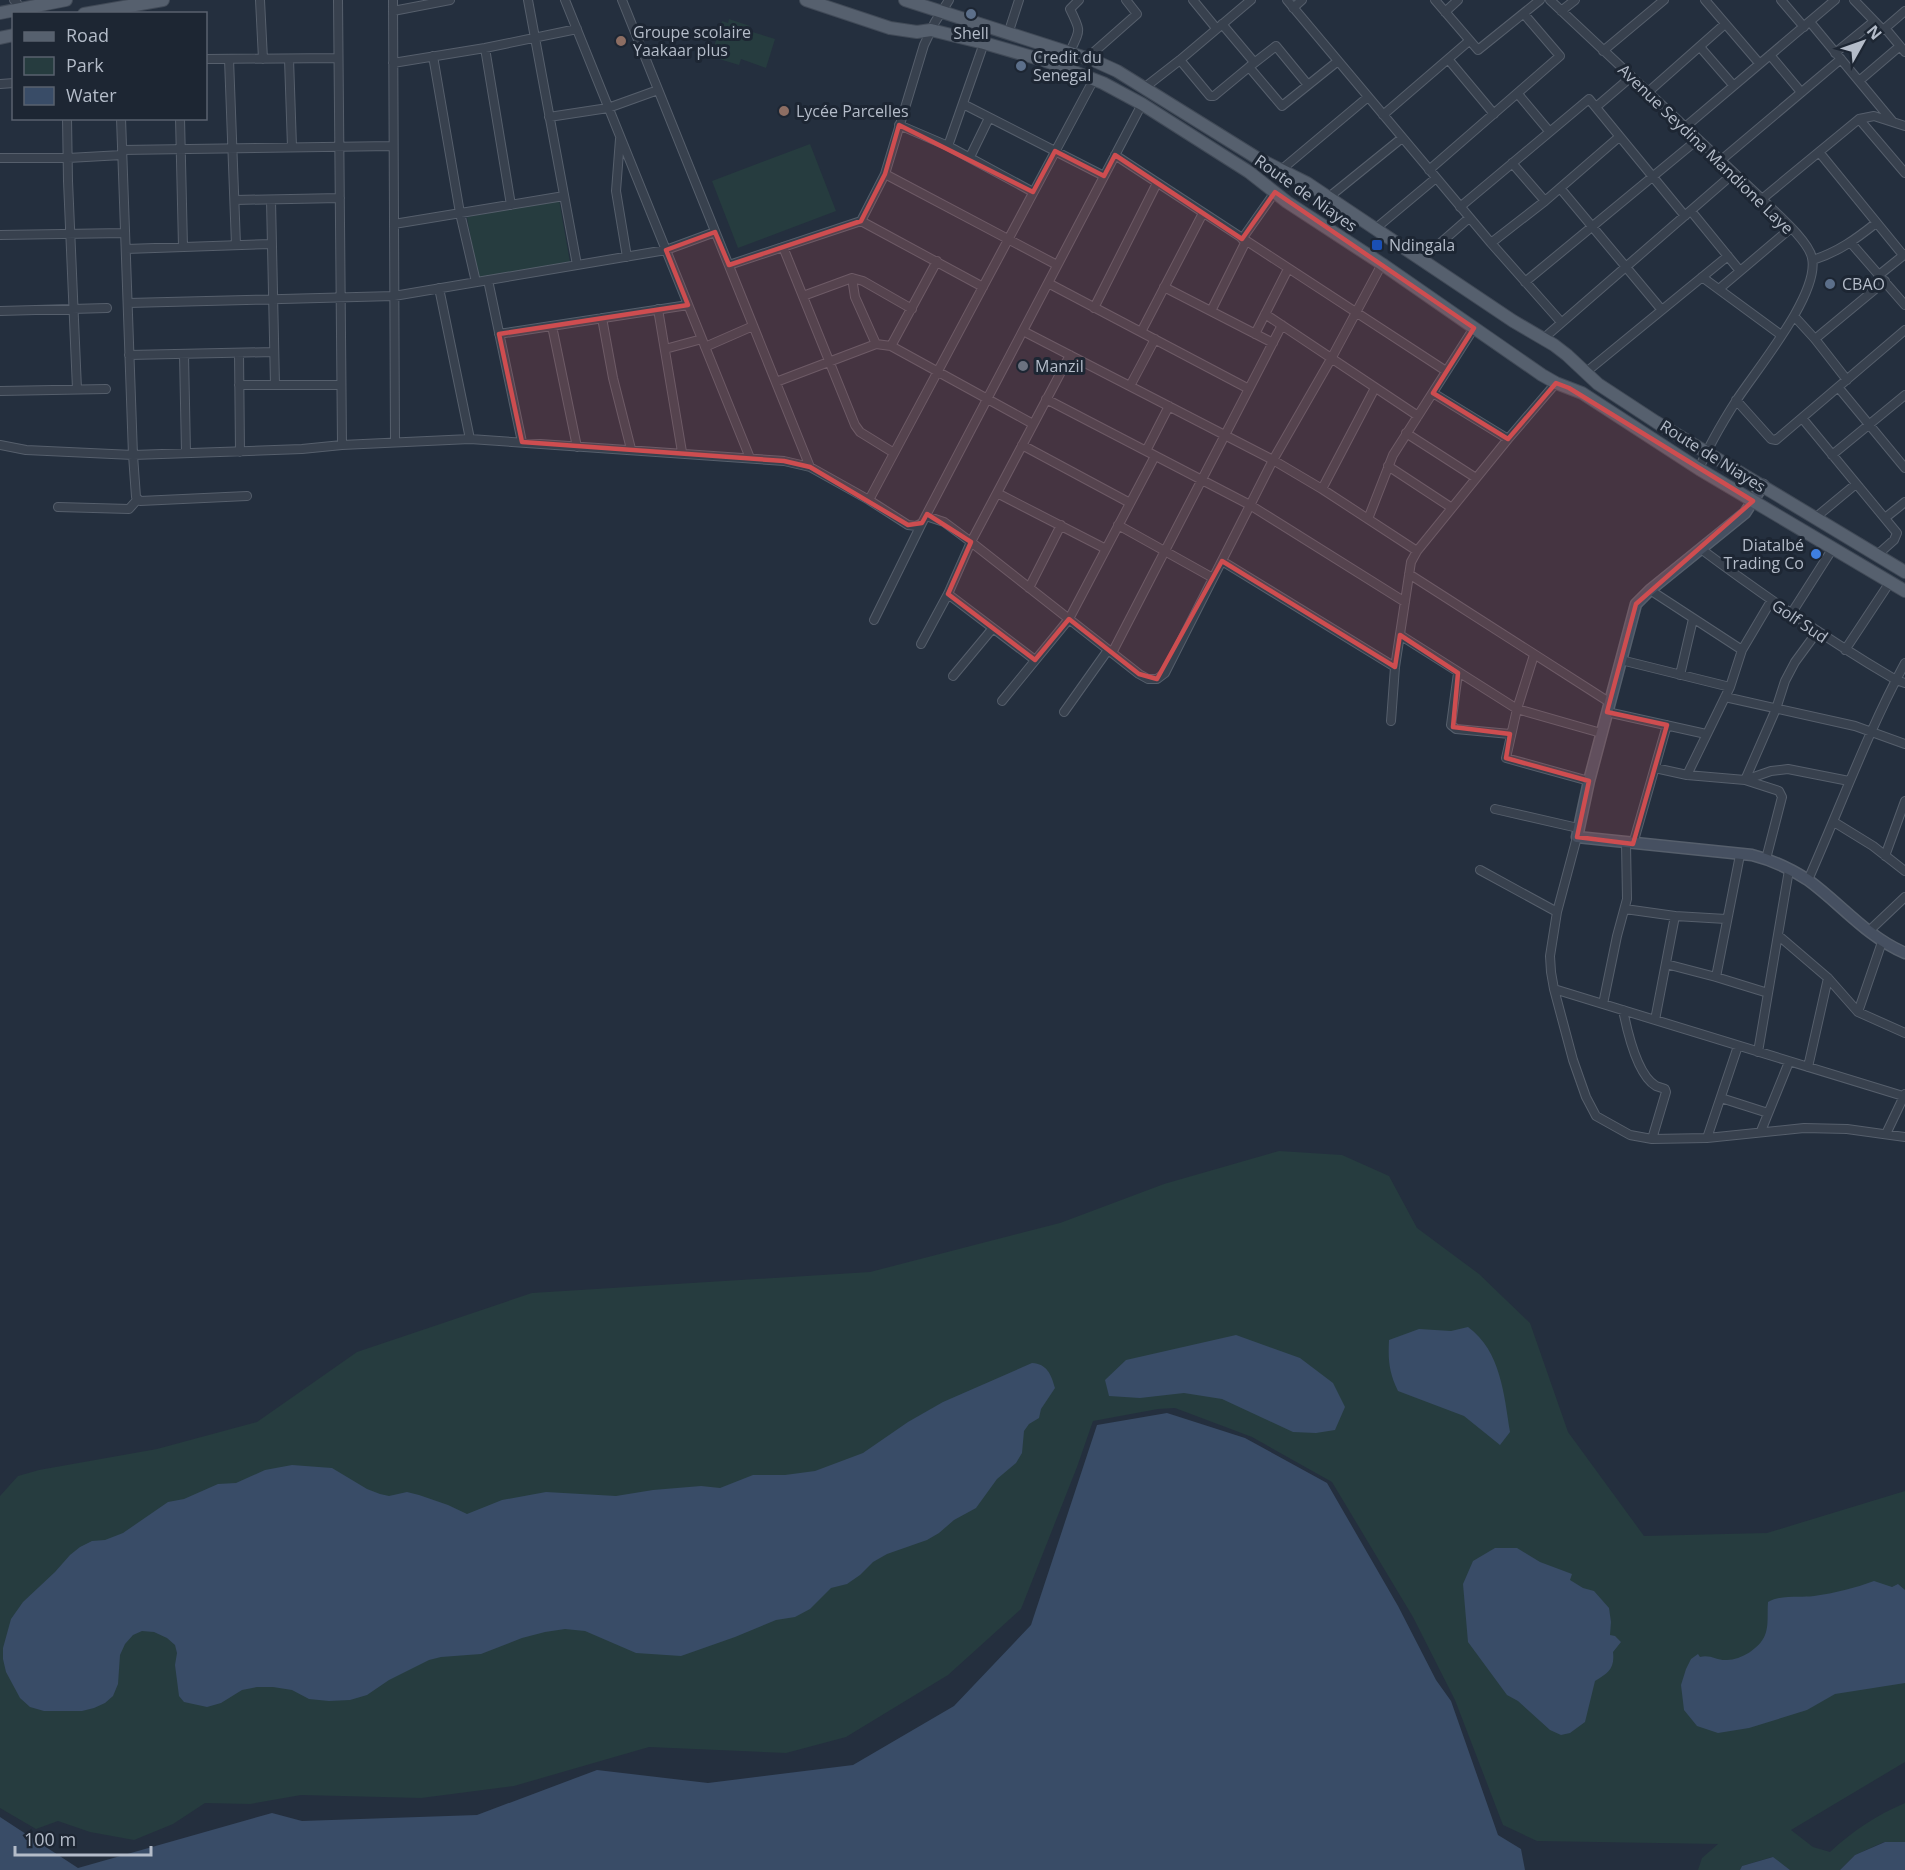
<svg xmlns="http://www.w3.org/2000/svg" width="1905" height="1870" font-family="'Open Sans',sans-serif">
  <rect width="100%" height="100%" fill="#242f3e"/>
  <path fill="#263c3f" d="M729,19L750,26L749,31L775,39L766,68L741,59L739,65L716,58L718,51L713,50L722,21L728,23Z
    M810,144L836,211L738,248L712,181Z
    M559,200L570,262L478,278L467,217Z
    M1279,1151L1342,1155L1389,1176L1417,1228L1479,1274L1530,1323L1568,1432L1644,1536L1767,1533L1905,1491V1762L1791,1830L1813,1847L1830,1852C1854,1830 1875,1816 1905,1803V1842H1884L1855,1855L1840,1870H1790L1772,1857L1742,1866L1740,1870H1698L1702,1858L1718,1844L1537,1841L1503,1825L1455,1700L1413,1617L1332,1482L1252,1437L1175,1408L1158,1409L1093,1421L1077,1467L1021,1609L948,1675L846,1737L786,1753L649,1747L514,1786L421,1798L301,1795L250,1804L205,1803L173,1824L134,1840L90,1832L58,1821L36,1829L0,1808V1496L18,1476L39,1470L157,1449L257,1422L357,1352L532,1293L870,1272L1060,1223L1164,1184Z"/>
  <path fill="#394c67" d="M1468,1327C1501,1351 1504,1395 1510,1432L1500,1445L1464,1416L1398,1391C1389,1372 1388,1361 1389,1340L1419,1329L1451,1331Z
    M1236,1335L1300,1358L1333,1383L1345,1407L1335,1430L1316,1433L1293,1432L1222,1399L1184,1393L1140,1398L1109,1396L1105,1380L1126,1360Z
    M1032,1363C1047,1364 1051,1374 1055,1388L1041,1409L1039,1418L1029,1424L1024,1431L1022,1453L1016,1463L997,1479L976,1508L954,1520L939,1533L927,1540L887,1554L873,1562L860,1575L847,1584L831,1588L810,1609L795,1617L776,1620L735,1637L681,1656L636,1653L585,1631L565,1629L545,1632L522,1638L481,1654L441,1657L429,1660L389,1680L367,1695L350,1700L329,1701L309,1699L292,1690L273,1687H257L242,1690L221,1703L207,1707L184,1702L179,1696L175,1665L177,1653L175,1645L167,1638L154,1632L142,1631L133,1635L125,1644L120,1655L118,1684L113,1696L105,1703L94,1708L82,1711H44L30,1707L20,1698L6,1672L3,1659V1648L11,1619L23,1602L55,1572L70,1555L80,1547L92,1541L105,1540L123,1533L168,1502L184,1499L218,1484L236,1483L265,1470L292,1465L332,1468L367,1489L380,1494L389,1496L407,1492L419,1495L448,1505L467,1514L502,1500L546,1492L616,1496L653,1490L701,1486L720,1488L753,1475H785L815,1471L863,1453L908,1422L943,1402Z
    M1167,1413L1245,1438L1327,1483L1398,1606L1436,1680L1451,1701L1498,1835L1521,1849L1525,1870H0V1817L78,1868L272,1813L302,1821L477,1815L597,1770L708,1783L853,1765L954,1706L1031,1625L1097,1425Z
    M1495,1548H1517L1540,1562L1572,1574L1570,1580L1583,1588L1594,1591L1609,1608L1611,1622L1610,1635L1615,1636L1621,1642L1613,1652C1615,1669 1608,1673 1595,1681L1585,1722L1570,1733L1561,1735L1550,1730L1518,1701L1507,1695L1468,1642L1463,1584L1473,1561Z
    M1874,1581L1892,1587L1898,1584L1905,1590V1683L1835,1694L1807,1710L1749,1728L1718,1733L1697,1726L1684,1710L1681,1685L1686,1669L1691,1659L1698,1654L1700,1657C1710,1654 1718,1661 1727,1660C1741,1660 1760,1648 1765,1635C1769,1626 1767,1612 1768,1602C1783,1594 1798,1598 1814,1596C1835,1593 1855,1588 1874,1581Z
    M1885,1842H1905V1870H1840L1855,1855Z
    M1773,1857L1790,1870H1740L1742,1866Z"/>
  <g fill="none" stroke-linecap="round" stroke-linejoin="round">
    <defs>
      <path id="street" d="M14,0L17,3
        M260,0L263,59
        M338,0L342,445
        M393,0L395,442
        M528,0L577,265
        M565,0L750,458
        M622,0L810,467
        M1193,0L1216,28
        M1287,0L1491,243L1561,322
        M1435,0L1478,50L1540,0
        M1550,0L1762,199C1775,212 1809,241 1812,258C1820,294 1756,370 1736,401C1722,423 1709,445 1699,469
        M1705,0L1759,63
        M1781,0L1804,27
        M1854,0L1883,30L1905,11
        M1293,8L1302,0
        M393,11L450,0
        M1561,11L1575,0
        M1445,12L1458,0
        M1810,22L1893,122
        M1222,24L1254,62
        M1885,28L1905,52
        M1008,34L1019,0
        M1700,47L1733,85
        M485,48L511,205
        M1603,51L1664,0
        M1835,53L1873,22
        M1069,54C1080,29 1082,33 1070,9L1079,0
        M1770,55L1801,92
        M433,56L460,213L476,282
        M206,59L338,58
        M229,59L236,245
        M289,59L292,147
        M1086,59L1137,14L1126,0
        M1448,59L1494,114
        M1180,60L1210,96H1214L1249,67
        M393,63L485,48L577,29
        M1859,81L1900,46
        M0,84L14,83
        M1308,85L1276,46L1249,67L1282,106L1338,61
        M1144,88L1180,60L1251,0
        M1647,93L1725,24
        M1518,94L1549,131
        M963,104L1104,176
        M1596,107L1631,77
        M1383,115L1469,41
        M549,117L608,108L658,90
        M67,118L68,181L77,389
        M121,118L133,455L136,497L140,501L247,496
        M180,118L183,247
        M1859,119L1905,173
        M899,125L948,146L1033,192
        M1684,128L1835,0
        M620,139L616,191L627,257
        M948,146L984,43
        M122,150L393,146
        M1819,152L1903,255
        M1115,155L1446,371
        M970,157L989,118
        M0,158H68L122,155
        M1720,161L1841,59
        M1512,163L1545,201
        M1281,170L1368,97
        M1429,170L1560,56L1524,14
        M885,174L1057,265
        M1560,188L1661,309
        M1329,197L1402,138
        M1762,199L1859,119L1874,116L1905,126
        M235,200L340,198
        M271,200L275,385
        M1460,207L1589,99L1685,216
        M1691,211L1740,271
        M861,221L983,287
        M394,224L564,196
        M1375,229L1436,178
        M0,235L125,233
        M1242,239L1275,192
        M1491,243L1545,201L1619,137
        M1851,243L1905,305
        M783,247L855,425L860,432L894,453
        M126,249L272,244
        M1421,260L1469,218
        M1813,260C1838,252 1856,239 1876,223
        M729,265L861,221L885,174L924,45L935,22L949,0
        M1879,275L1905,254
        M1702,277L1781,335
        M852,278L855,297L876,344
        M488,280L522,442
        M1525,282L1697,140
        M1048,283L1249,389
        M1164,287L1273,343
        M439,288L470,439
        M1719,289L1791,228
        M803,296L852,278L863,281L912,309
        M128,303L394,296L666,250L715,232
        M1094,308L1157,183
        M658,309L682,452
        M0,311L107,308
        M1211,311L1246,241
        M1265,314L1418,416
        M1794,316L1815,339L1847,380
        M602,318L613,378L631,449
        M552,326L577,447
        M1023,331L1273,460L1322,489L1417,551
        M1141,332L1203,213
        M499,334L688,305
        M1255,334L1288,269
        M1544,338L1734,173
        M1815,339L1885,281
        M891,346L937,261
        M705,347L753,326
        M665,349L702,339
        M239,353L240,452
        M184,354L186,453
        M129,355L274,352
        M1585,373L1728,256
        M776,382L876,344L891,346L1033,424
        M239,385H341
        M1130,386L1155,339
        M1838,387L1905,468
        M0,391L106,389
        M1433,393L1508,439
        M1046,399L1250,505L1405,602
        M1736,400L1771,439L1776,440L1905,330
        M1802,418L1897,533L1894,540L1876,556
        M1406,433L1476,478
        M0,445L26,450L133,455L302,449L342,445L470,439L784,461L810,467L869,500L908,525L916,526L922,523L1142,104
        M1022,445L1130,503
        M1146,451L1169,406
        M1832,455L1905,395
        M1388,466L1452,508
        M1322,489L1375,388
        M997,493L1106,549
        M869,500L1094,79
        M58,507L129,509L137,500
        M926,516L944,522L971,542L1139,674L1148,679H1157L1165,673L1273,460L1331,359L1382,264
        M1815,518L1856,484
        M1885,518L1905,502
        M1368,519L1393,455L1474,328
        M1118,525L1213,578
        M1701,549C1764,596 1828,640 1896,680L1905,683
        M1222,561L1395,667
        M1409,574L1609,702
        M1029,588L1061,525
        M1650,590L1742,650
        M948,594L1035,660
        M1791,614L1833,548
        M874,620L922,523
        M1400,635L1517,709L1601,733
        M921,644L948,594L971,542L1070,355
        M1845,650L1890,582
        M1112,653L1282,325
        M1534,655L1517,709L1506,758L1589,781
        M1621,660L1730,687
        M1458,673L1451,725L1456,729L1510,734
        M1680,675L1693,619
        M953,676L993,628
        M1725,697L1855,726L1905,744
        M1002,701L1069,619L1155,456
        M1064,712L1108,650
        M1607,712L1706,734
        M1391,721L1395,667L1411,562L1417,551L1508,439L1556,383
        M1655,768L1687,775L1745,780L1779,791L1782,797L1766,859
        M1687,775L1730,687L1742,650L1771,601
        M1745,780L1776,709L1785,681L1795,662L1817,632
        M1745,780L1771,771L1788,769L1849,781
        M1495,809L1578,828
        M1834,822L1873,846L1905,871
        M1577,837L1557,912L1550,956L1551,972L1554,989L1573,1060L1586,1097L1596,1116L1630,1135L1652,1139L1707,1138L1804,1128L1847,1129L1905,1137
        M1633,844L1667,725
        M1885,856L1905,801
        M1480,870L1557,912
        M1808,880C1840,808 1867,733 1905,663
        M1625,909L1675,916L1726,919
        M1869,931L1905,897
        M1779,936L1828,978L1858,1012L1905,1033
        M1666,964L1716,977L1768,993
        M1716,977L1740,855
        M1554,989L1903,1096
        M1603,1004L1617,936L1627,899L1626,843
        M1623,1010C1627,1030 1637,1075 1656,1086C1659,1087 1662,1088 1665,1089L1666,1092L1652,1139
        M1858,1012L1882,942
        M1655,1020L1675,916
        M1758,1052L1789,870
        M1808,1067L1828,978
        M1721,1098L1768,1113
        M1761,1131L1789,1062
        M1886,1134L1905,1094
        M1707,1138L1738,1046"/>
      <path id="secondary" d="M1763,485L1745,513L1650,590L1636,604L1589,781L1577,837L1752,855C1772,860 1791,869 1808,880C1841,904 1867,937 1905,953"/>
      <path id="primary" d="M806,0L890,28L917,32L931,30L984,43L1046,61L1103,83L1142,104L1249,172L1287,202L1382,264L1542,375L1556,383L1582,393L1699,469L1905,591
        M905,0L1095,61L1117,71L1257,158L1307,183L1513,321L1554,345L1567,355L1598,384L1656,422L1905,572
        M0,13L66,0
        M84,14L163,0
        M0,38L14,35"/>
    </defs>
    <use href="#street" stroke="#565f6c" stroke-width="10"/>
    <use href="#secondary" stroke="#565f6c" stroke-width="13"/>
    <use href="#primary" stroke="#414a57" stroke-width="14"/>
    <use href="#street" stroke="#38414e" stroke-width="8"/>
    <use href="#secondary" stroke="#465061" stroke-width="10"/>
    <use href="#primary" stroke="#56606e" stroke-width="12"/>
  </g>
  <path fill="#ce4d50" fill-opacity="0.2" stroke="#ce4d50" stroke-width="4.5" stroke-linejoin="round" d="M899,125L1033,192L1055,151L1104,176L1115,155L1242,239L1275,192L1474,328L1433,393L1508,439L1556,383L1569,388L1753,501L1636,604L1607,712L1667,725L1633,844L1577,837L1589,781L1506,758L1510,734L1453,727L1458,673L1400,635L1395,667L1222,561L1157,679L1139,674L1069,619L1035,660L948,594L971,542L927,514L922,523L908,525L810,467L784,461L522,442L499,334L688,305L666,250L715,232L729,265L861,221L885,174Z"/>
  <g fill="#5c6f8a" stroke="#1d2633" stroke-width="2">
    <circle cx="971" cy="14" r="6"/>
    <circle cx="1021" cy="66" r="6"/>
    <circle cx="1830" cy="284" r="6"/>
  </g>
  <g fill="#8d6e63" stroke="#1d2633" stroke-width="2">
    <circle cx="621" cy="41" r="6"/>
    <circle cx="784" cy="111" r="6"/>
  </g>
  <rect fill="#1a4fb4" stroke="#1d2633" stroke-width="2" x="1371" y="239" width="12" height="12" rx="3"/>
  <circle fill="#6b7280" stroke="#1d2633" stroke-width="2" cx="1023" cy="366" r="6"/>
  <circle fill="#3f7fe0" stroke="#1d2633" stroke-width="2" cx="1816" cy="554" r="6"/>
  <g text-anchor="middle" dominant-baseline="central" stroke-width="6" stroke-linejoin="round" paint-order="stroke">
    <g font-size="16" fill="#b4bcc9" stroke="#1d2633" text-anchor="start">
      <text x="633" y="32">Groupe scolaire<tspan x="633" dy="18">Yaakaar plus</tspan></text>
      <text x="971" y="33" text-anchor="middle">Shell</text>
      <text x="1033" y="57">Credit du<tspan x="1033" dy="18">Senegal</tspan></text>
      <text x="796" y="111">Lycée Parcelles</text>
      <text x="1389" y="245">Ndingala</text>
      <text x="1842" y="284">CBAO</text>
      <text x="1035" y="366">Manzil</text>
      <text x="1804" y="545" text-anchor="end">Diatalbé<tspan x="1804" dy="18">Trading Co</tspan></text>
    </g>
    <g font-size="16" fill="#b4bcc9" stroke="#1d2633">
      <text transform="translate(1706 149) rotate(44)">Avenue Seydina Mandione Laye</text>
      <text transform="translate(1306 193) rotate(35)">Route de Niayes</text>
      <text transform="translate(1713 456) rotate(32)">Route de Niayes</text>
      <text transform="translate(1800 621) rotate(34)">Golf Sud</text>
    </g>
  </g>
  <rect x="12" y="12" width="195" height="108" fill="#1d2633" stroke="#59626f" stroke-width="1.5"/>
  <rect x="24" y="32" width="30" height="9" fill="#56606e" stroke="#59626f" stroke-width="1.5"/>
  <text x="66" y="42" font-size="18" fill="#b4bcc9">Road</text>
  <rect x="24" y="57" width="30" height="18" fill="#263c3f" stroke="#59626f" stroke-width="1.5"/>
  <text x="66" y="72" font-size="18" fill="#b4bcc9">Park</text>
  <rect x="24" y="87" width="30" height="18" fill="#394c67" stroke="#59626f" stroke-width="1.5"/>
  <text x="66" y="102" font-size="18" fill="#b4bcc9">Water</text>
  <g transform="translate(1863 42) rotate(50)" stroke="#1d2633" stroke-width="4.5" paint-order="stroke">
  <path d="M0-4.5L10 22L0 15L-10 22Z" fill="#b4bcc9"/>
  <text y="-9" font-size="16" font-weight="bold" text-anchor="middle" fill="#b4bcc9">N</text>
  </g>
  <path d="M15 1846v9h136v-9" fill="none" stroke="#b4bcc9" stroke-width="3"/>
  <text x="24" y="1846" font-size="18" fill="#b4bcc9" stroke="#1d2633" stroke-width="4.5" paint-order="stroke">100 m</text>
</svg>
